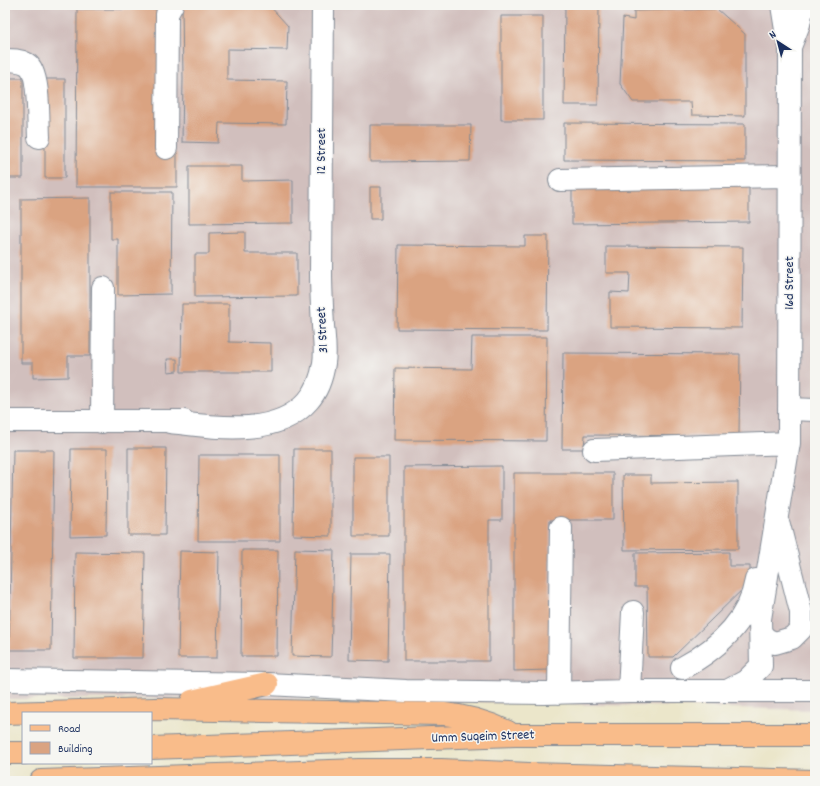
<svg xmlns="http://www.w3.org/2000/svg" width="820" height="786" font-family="Dekko,sans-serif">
  <rect width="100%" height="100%" fill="#f6f6f2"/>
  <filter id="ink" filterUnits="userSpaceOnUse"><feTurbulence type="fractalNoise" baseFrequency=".025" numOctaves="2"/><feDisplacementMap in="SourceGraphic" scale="8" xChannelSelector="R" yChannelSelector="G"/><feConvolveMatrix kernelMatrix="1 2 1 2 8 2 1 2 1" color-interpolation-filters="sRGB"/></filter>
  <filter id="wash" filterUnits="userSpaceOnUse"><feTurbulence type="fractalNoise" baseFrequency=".012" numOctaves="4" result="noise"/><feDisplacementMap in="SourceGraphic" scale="16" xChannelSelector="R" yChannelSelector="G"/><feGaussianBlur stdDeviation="0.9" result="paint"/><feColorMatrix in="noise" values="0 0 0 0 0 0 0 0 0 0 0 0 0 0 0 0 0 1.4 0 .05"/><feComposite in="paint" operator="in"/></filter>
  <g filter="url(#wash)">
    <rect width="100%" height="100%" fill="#ebe6ca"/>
    <path fill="#d1bfbd" d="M5,5H815V710L347,699H5Z"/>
    <g id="blocks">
      <path fill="#daa381" d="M182,5H269L288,26L287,50L227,49V80L287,81L286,124L219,123L218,143L182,142L183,79Z
        M565,5H599L598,105H564Z
        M77,9H162L161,153H177V187H76Z
        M717,9L745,34V116L692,115L691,102H633L620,84L623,18L634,20V11Z
        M501,16H543V120H501Z
        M5,78H23V178H5Z
        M45,79H65V178H45Z
        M564,123L745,124V161L564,160Z
        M370,125H471L470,161L370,162Z
        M189,166H242V181L293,180V223L189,224Z
        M749,185V222L572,224V186Z
        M370,187H381V219H370Z
        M111,192H172L171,294L118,295V239H111Z
        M90,198V356H68V377L33,378V363H21V199Z
        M245,232V253H297V296L195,297V254H209V233Z
        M525,236H548L547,330L397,329L398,245L525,246Z
        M606,246L743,247L742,328L610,327V292L629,293L630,273H606Z
        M182,304H229V342L271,343V372H181Z
        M472,337H547L546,441L394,440L395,368L471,369Z
        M563,353L740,354L739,436L585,435L584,449H562Z
        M167,359H177V371L168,372Z
        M128,448H166L165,535H128Z
        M71,449H107L106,535L70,536Z
        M294,449H331V536L293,535Z
        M13,450H54L51,650H9Z
        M199,455H280V541H198Z
        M353,457H389V536H353Z
        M502,466V520H489V661H404V467Z
        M514,473H613V520H550L549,670L514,671Z
        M623,475H651V483L738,482V549L624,550Z
        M295,549L334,550L331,657L292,656Z
        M242,550H278L277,656H241Z
        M180,551L219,552L217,658H178Z
        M75,552L145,553L143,658H74Z
        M729,552V566H750V582L673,657H648L647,587H635V553Z
        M351,554H390L388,661L349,660Z"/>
    </g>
  </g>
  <g filter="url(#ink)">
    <use href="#blocks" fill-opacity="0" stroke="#838a94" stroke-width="1"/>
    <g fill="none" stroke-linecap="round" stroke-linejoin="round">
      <defs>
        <path id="minor" d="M790,47L799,24L803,5
          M5,60C12,60 20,60 27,64C40,72 38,122 39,137
          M166,148L167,14L172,5
          M560,180L790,176
          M789,409L815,410
          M5,421H184
          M102,422L103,288
          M170,422C213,427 276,438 308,401C317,391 322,377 324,363C326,351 324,338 323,326C322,308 321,290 321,272C322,183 323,94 323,5
          M594,450L789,443
          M761,633L766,639L775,643L792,638L801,629V612L779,525
          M682,668C717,649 749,621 756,580
          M5,680L267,684L406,691L544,693L629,691H815
          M629,691L633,612
          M727,691L746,681L761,666L760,619L789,443L790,47L786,30L782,5
          M559,693L561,528"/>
        <path id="major" d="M192,701L267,684
          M5,713L155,709L444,714C467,716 487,722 508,732
          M151,748L515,735H815
          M5,753H23
          M41,781L359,770H441L529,774L815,781"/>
      </defs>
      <use href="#minor" stroke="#838a94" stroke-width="24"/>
      <use href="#major" stroke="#838a94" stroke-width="24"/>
      <use href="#minor" stroke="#fff" stroke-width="22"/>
      <use href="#major" stroke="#f9bc8a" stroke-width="22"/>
    </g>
  </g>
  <g text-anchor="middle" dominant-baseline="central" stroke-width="3" stroke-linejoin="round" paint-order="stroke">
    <g font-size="14" fill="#1b2f5e" stroke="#f6f6f2">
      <text transform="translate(322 151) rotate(-90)">12 Street</text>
      <text transform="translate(790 283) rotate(-90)">16d Street</text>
      <text transform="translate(323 330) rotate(-93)">31 Street</text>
      <text transform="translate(483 737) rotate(-2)">Umm Suqeim Street</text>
    </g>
  </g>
  <rect width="820" height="786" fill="none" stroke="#f6f6f2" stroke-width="20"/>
  <rect x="22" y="712" width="130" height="52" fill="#f6f6f2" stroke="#9ea6b7"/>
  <rect x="30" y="725" width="20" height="6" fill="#f9bc8a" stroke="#9ea6b7"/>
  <text x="58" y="732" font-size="12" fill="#1b2f5e">Road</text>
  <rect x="30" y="742" width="20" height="12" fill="#daa381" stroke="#9ea6b7"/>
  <text x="58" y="752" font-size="12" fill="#1b2f5e">Building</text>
  <g transform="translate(778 42) rotate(324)" stroke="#f6f6f2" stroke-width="3" paint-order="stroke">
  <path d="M0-3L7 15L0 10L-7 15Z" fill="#1b2f5e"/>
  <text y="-6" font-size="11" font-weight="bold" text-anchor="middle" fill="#1b2f5e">N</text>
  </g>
</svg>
